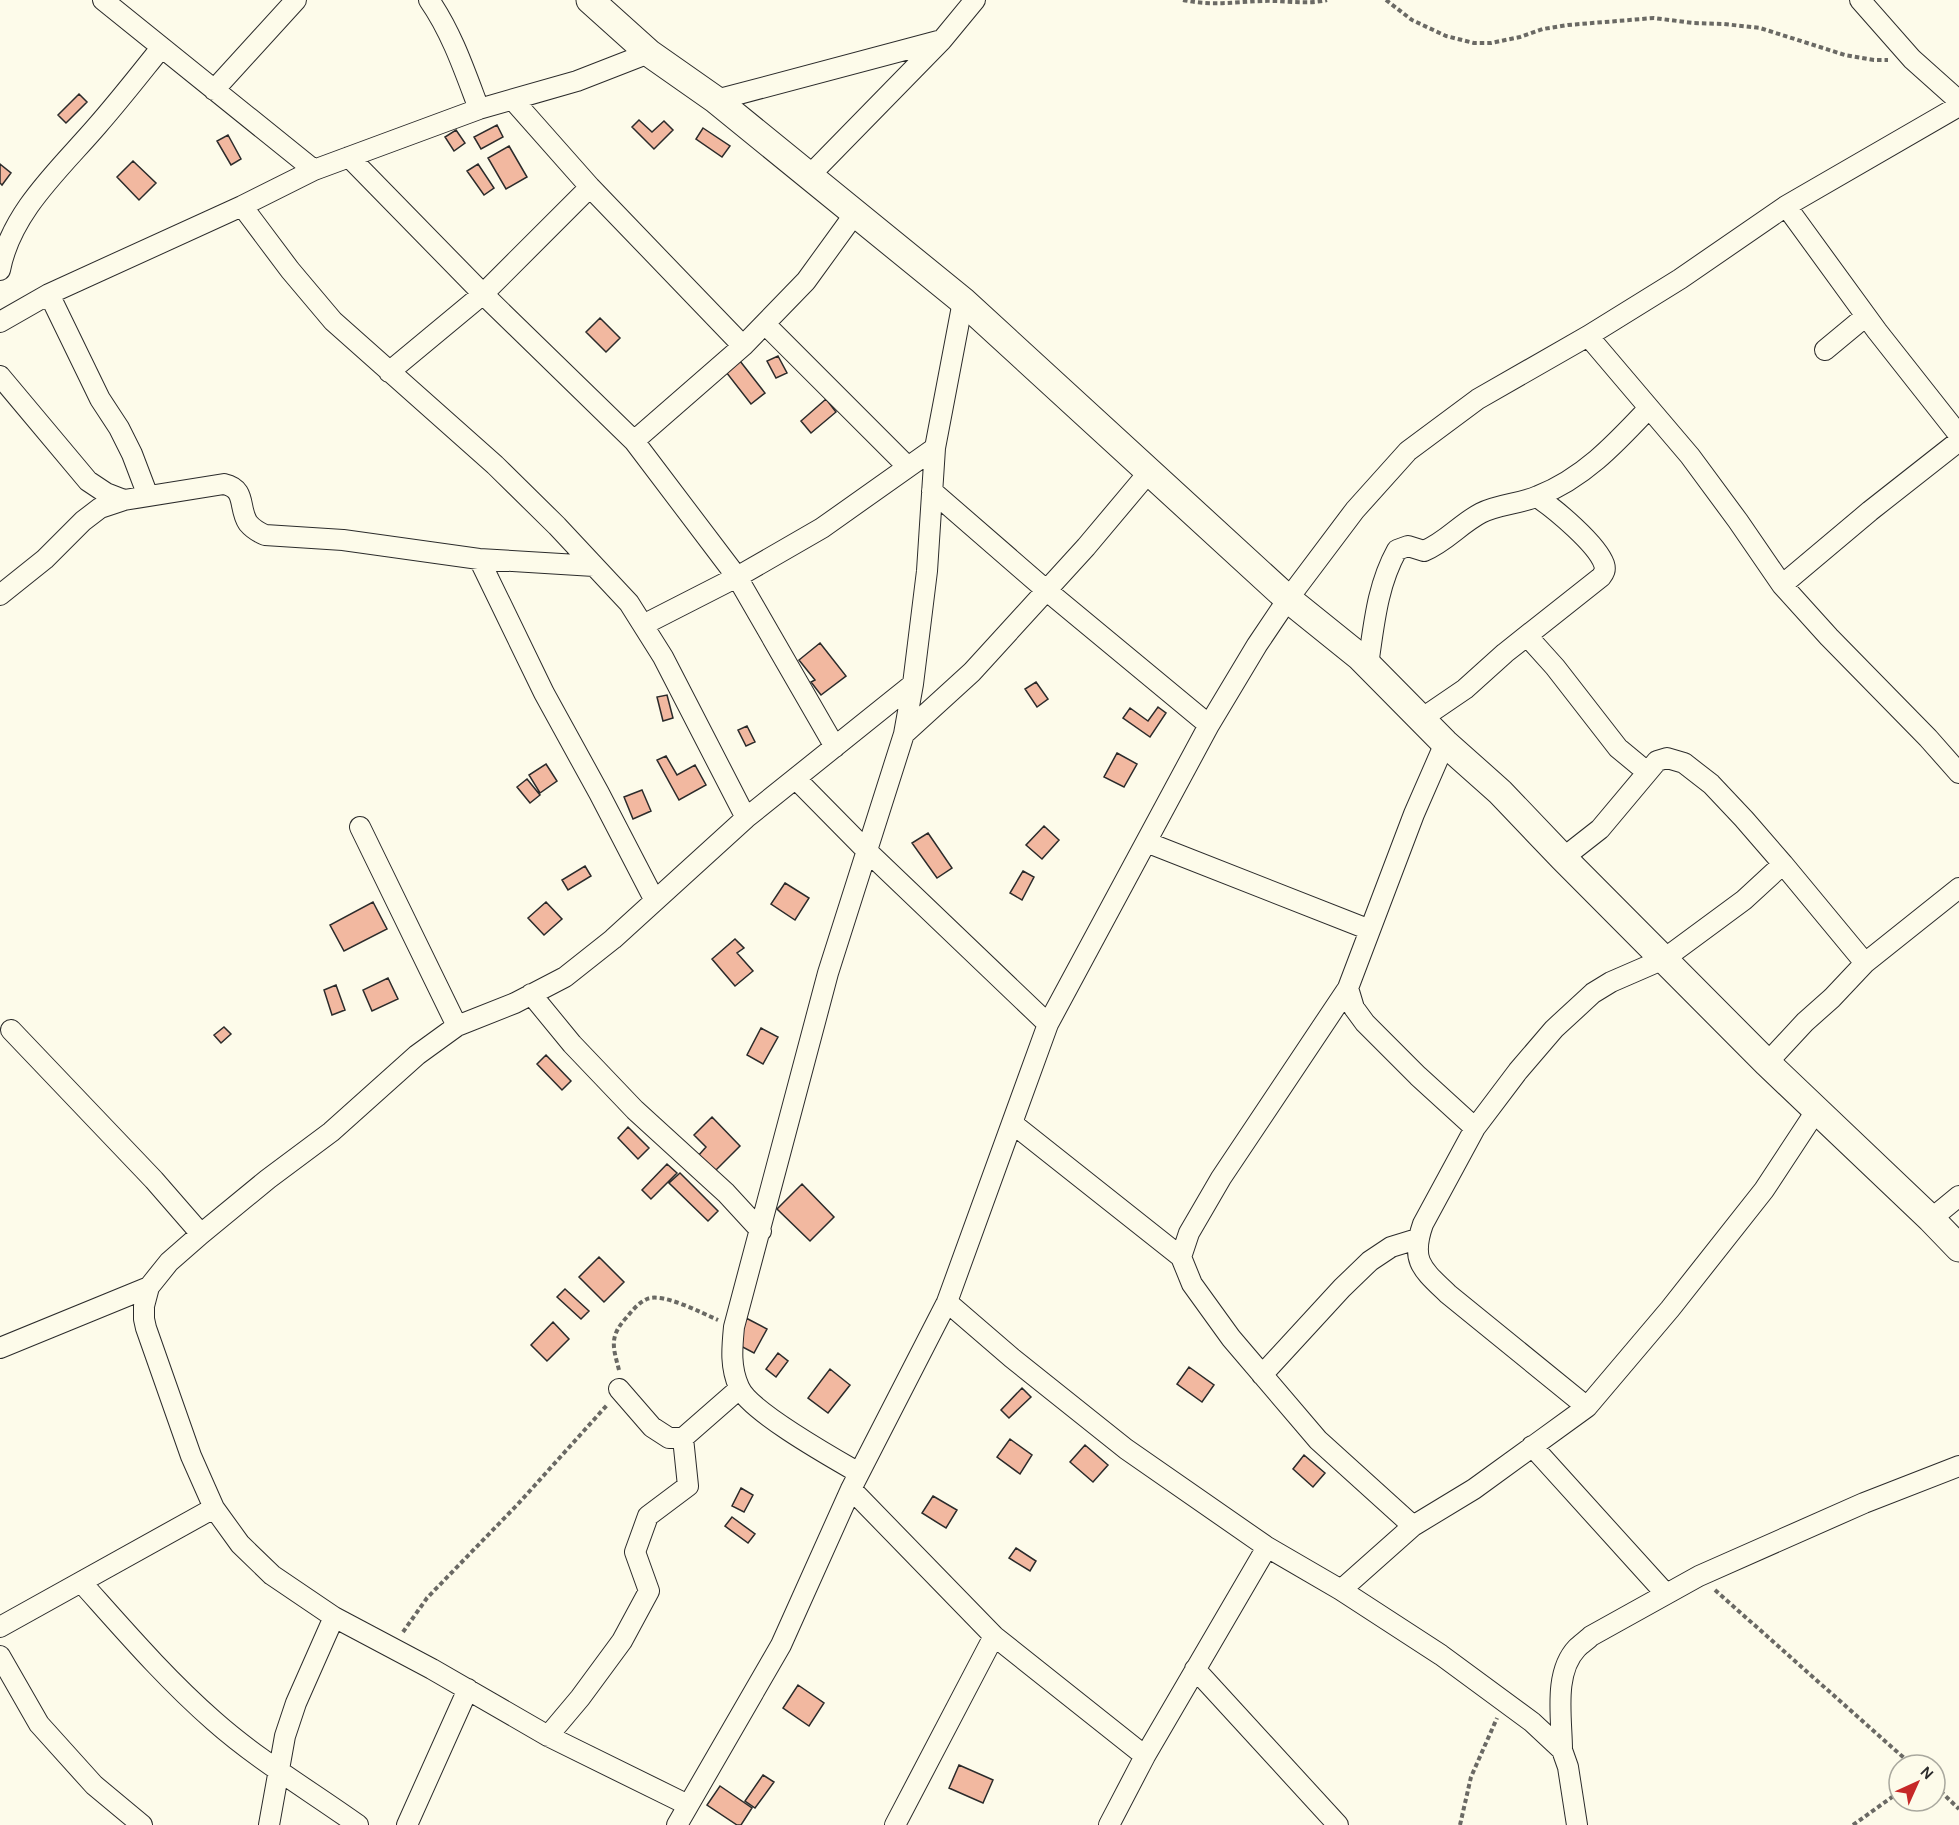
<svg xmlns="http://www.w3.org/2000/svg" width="1959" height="1825" font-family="Karla,sans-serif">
  <rect width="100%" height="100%" fill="#fdfbea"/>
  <path fill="#f2b8a0" stroke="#2b2b2b" stroke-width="1.5" d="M79,94L87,102L66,123L58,115Z
    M639,120L652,132L664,121L673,130L654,149L632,127Z
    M497,125L503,137L481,149L474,137Z
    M703,128L730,146L722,157L696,139Z
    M456,130L465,143L454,151L445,137Z
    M228,135L241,159L231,165L217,141Z
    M509,146L527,177L506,189L488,158Z
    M133,161L156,183L139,200L117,177Z
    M0,164L11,173L2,185L0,183Z
    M478,164L494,188L484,195L467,171Z
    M600,318L620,338L606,352L586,332Z
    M778,356L787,373L776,378L767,361Z
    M740,361L765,393L751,404L726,372Z
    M826,399L836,412L811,433L801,421Z
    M820,643L846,676L821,695L811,682L815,680L799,660Z
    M1036,682L1048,699L1037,707L1025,689Z
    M667,695L673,718L663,721L657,697Z
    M1158,707L1166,713L1150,737L1123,718L1130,708L1148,721Z
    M747,726L755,742L746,746L738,730Z
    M1117,753L1137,764L1124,787L1104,777Z
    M666,756L677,775L695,765L706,785L679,800L657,760Z
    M546,764L557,781L540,793L529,775Z
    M527,779L540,795L530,803L517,787Z
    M642,790L651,811L633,819L624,797Z
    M1044,826L1059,840L1042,859L1026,845Z
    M928,833L952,868L937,878L912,843Z
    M585,866L591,876L568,890L562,880Z
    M1023,871L1034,877L1022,900L1010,893Z
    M785,883L809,898L795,920L771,904Z
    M373,902L387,929L344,951L330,925Z
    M546,902L562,919L544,935L528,918Z
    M735,939L744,948L737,953L753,971L735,986L712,959Z
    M388,978L398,999L372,1011L363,990Z
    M336,985L345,1010L332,1015L324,990Z
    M224,1027L231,1034L221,1043L214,1035Z
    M761,1028L778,1037L763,1064L747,1055Z
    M546,1055L571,1081L562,1090L537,1064Z
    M712,1117L740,1146L714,1172L698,1156L706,1147L694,1135Z
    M628,1127L649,1148L638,1159L618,1138Z
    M667,1164L677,1173L651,1199L642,1190Z
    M680,1173L718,1211L708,1221L669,1183Z
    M802,1184L834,1217L810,1241L777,1209Z
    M599,1257L624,1282L604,1302L579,1277Z
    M565,1289L589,1311L581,1319L557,1297Z
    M746,1318L767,1329L754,1353L733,1342Z
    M553,1322L569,1339L547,1361L531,1345Z
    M778,1353L788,1361L776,1377L766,1369Z
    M1189,1367L1214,1385L1202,1402L1177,1384Z
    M830,1369L850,1385L828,1413L808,1398Z
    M1022,1388L1031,1397L1009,1418L1001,1410Z
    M1010,1439L1032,1455L1020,1474L997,1457Z
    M1085,1445L1108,1465L1093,1482L1070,1462Z
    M1304,1455L1325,1473L1313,1487L1293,1469Z
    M741,1488L753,1495L744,1512L732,1506Z
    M933,1496L957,1510L946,1528L922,1513Z
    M732,1517L755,1534L748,1543L725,1526Z
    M1016,1548L1036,1561L1030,1571L1009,1558Z
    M798,1685L824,1703L809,1726L783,1708Z
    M959,1765L993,1780L983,1803L949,1788Z
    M763,1775L774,1782L755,1808L745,1801Z
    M720,1786L752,1808L741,1825H737L707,1805Z"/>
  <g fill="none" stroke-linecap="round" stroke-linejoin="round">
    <defs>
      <path id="street" d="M103,0L314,170
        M429,0C452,33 465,72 479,109
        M1860,0L1912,59L1959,101
        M214,90L296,0
        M513,100L590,187L743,346
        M716,100L942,40
        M349,157L483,294L634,441L737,577L835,747
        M810,175L942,40L975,0
        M242,206L290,270L333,321L495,465L557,526L629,603L663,657L746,818
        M1786,206L1877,331L1959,435
        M0,270C11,212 60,169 97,126C119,101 140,74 161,48
        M49,294L100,399L119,428L132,454L148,496
        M0,322L49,294L242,206L314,170L479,109L577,81L649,53
        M765,324L908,467
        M1588,336L1690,456L1738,521L1782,585L1829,637L1928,738L1959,773
        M1825,350L1866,316
        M389,372L483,294L590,187
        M0,376L88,481L106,493L124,500L224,484C247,489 238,508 248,523C253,529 258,532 265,535L343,540L479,559L594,566
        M634,441L743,346L806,281L856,212
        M932,491L1046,590L1209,725
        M479,559L544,693L599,793L655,901
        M1782,585L1870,511L1959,441
        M0,595L45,559L83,521L100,508L124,500
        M643,625L737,577L822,528L935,448
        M1528,637L1555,667L1618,748L1647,772
        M1368,665C1374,625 1377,586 1397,550L1408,546L1424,551C1446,542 1460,524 1481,513C1499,504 1520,504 1538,496C1584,478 1616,443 1649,408
        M1421,719L1465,689L1505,653L1601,577C1604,573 1606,570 1604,564C1597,544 1555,509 1537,497
        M904,734L972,672L1086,547L1149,472
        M796,779L867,851L1048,1024
        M360,827L457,1026
        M1146,842L1370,930
        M1563,858L1600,829L1657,761L1667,758L1684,763L1711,784L1744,819L1783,864L1865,963
        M1348,988L1354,1008L1365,1023L1418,1076L1475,1128
        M531,994L572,1044L635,1110L726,1193L761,1231
        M11,1030L154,1180L201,1234
        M1767,1063L1805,1022L1832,998L1865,963L1959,888
        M1012,1123L1181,1257
        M1931,1219L1959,1196
        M947,1302L1012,1358L1126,1449L1267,1547L1341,1590L1441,1655L1532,1722L1562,1750L1568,1767L1577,1825
        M0,1348L149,1287
        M1262,1375L1342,1288L1370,1261L1391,1247L1417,1239
        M619,1389L652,1427L669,1438H683L739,1389
        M1587,1407L1448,1294C1422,1269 1410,1261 1423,1224L1475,1128L1518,1071L1554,1029L1593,993L1611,982L1664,959L1744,900L1783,864
        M1532,1446L1666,1594
        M859,1473C833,1458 749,1411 739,1387C730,1367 732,1348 734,1327L828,973L904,734L913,684L927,571L935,448L963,301
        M851,1489L994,1636L1145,1756
        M1413,1526L1318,1440L1231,1338L1192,1284L1181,1257L1189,1233L1221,1178L1348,988L1414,814L1445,743
        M81,1582C124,1630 165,1678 214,1721C258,1760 309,1790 358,1825
        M1341,1590L1413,1526L1474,1489L1587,1407L1670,1309L1764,1190L1816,1111
        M0,1627L214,1508
        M0,1656L39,1724L94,1785L142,1825
        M1195,1669L1338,1825
        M548,1736L580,1698L622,1641L649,1591L635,1552L648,1516L688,1486L683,1438
        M1562,1750C1562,1719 1553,1673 1577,1648C1581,1644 1587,1640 1591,1636L1699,1576L1864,1503L1959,1466
        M688,1805L548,1736L432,1669L334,1617L272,1575L240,1544L214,1508L191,1456L146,1328L144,1319V1306L149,1287L169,1262L201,1234L268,1179L331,1132L417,1055L457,1026L515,1003L565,977L613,939L746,818L913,684
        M269,1825L285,1736L296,1703L334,1617
        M407,1825L468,1689
        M677,1825L781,1645L851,1489L947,1302L1048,1024L1209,725L1257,645L1288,599L1355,510L1408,451L1478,399L1588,336L1680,279L1786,206L1959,106
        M895,1825L994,1636
        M1109,1825L1145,1756L1267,1547"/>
      <path id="secondary" d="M590,0L649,53L716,100L963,301L1288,599L1360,657L1445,743L1500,792L1563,858L1767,1063L1931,1219L1959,1248"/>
    </defs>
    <use href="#street" stroke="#2b2b2b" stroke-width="22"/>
    <use href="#secondary" stroke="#2b2b2b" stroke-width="29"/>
    <path stroke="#6a6964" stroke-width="4" stroke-dasharray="4.5 3" stroke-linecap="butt" d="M1183,0C1213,6 1232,2 1262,1C1283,0 1306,5 1327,0
      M1386,0L1412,20L1446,36L1474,43H1491L1520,37L1543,29L1568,25L1654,18L1693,23L1724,24L1760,28L1845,55L1874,60H1888
      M619,1370C613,1347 609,1337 626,1318C632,1311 638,1303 647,1299C662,1292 702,1313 718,1320
      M1715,1590L1912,1765
      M403,1632L427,1598L518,1504L608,1404
      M1935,1786L1959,1809
      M1460,1825L1471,1777L1497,1718
      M1853,1825L1899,1792"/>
    <use href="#street" stroke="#fdfbea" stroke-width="20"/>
    <use href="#secondary" stroke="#fdfbea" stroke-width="27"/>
  </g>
  <g transform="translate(1917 1783) rotate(45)"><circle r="28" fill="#fdfbea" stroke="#a9a89e" stroke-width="1.5"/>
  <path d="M0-4.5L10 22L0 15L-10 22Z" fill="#c62828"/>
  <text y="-9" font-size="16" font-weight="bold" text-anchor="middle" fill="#2b2b2b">N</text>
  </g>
</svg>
